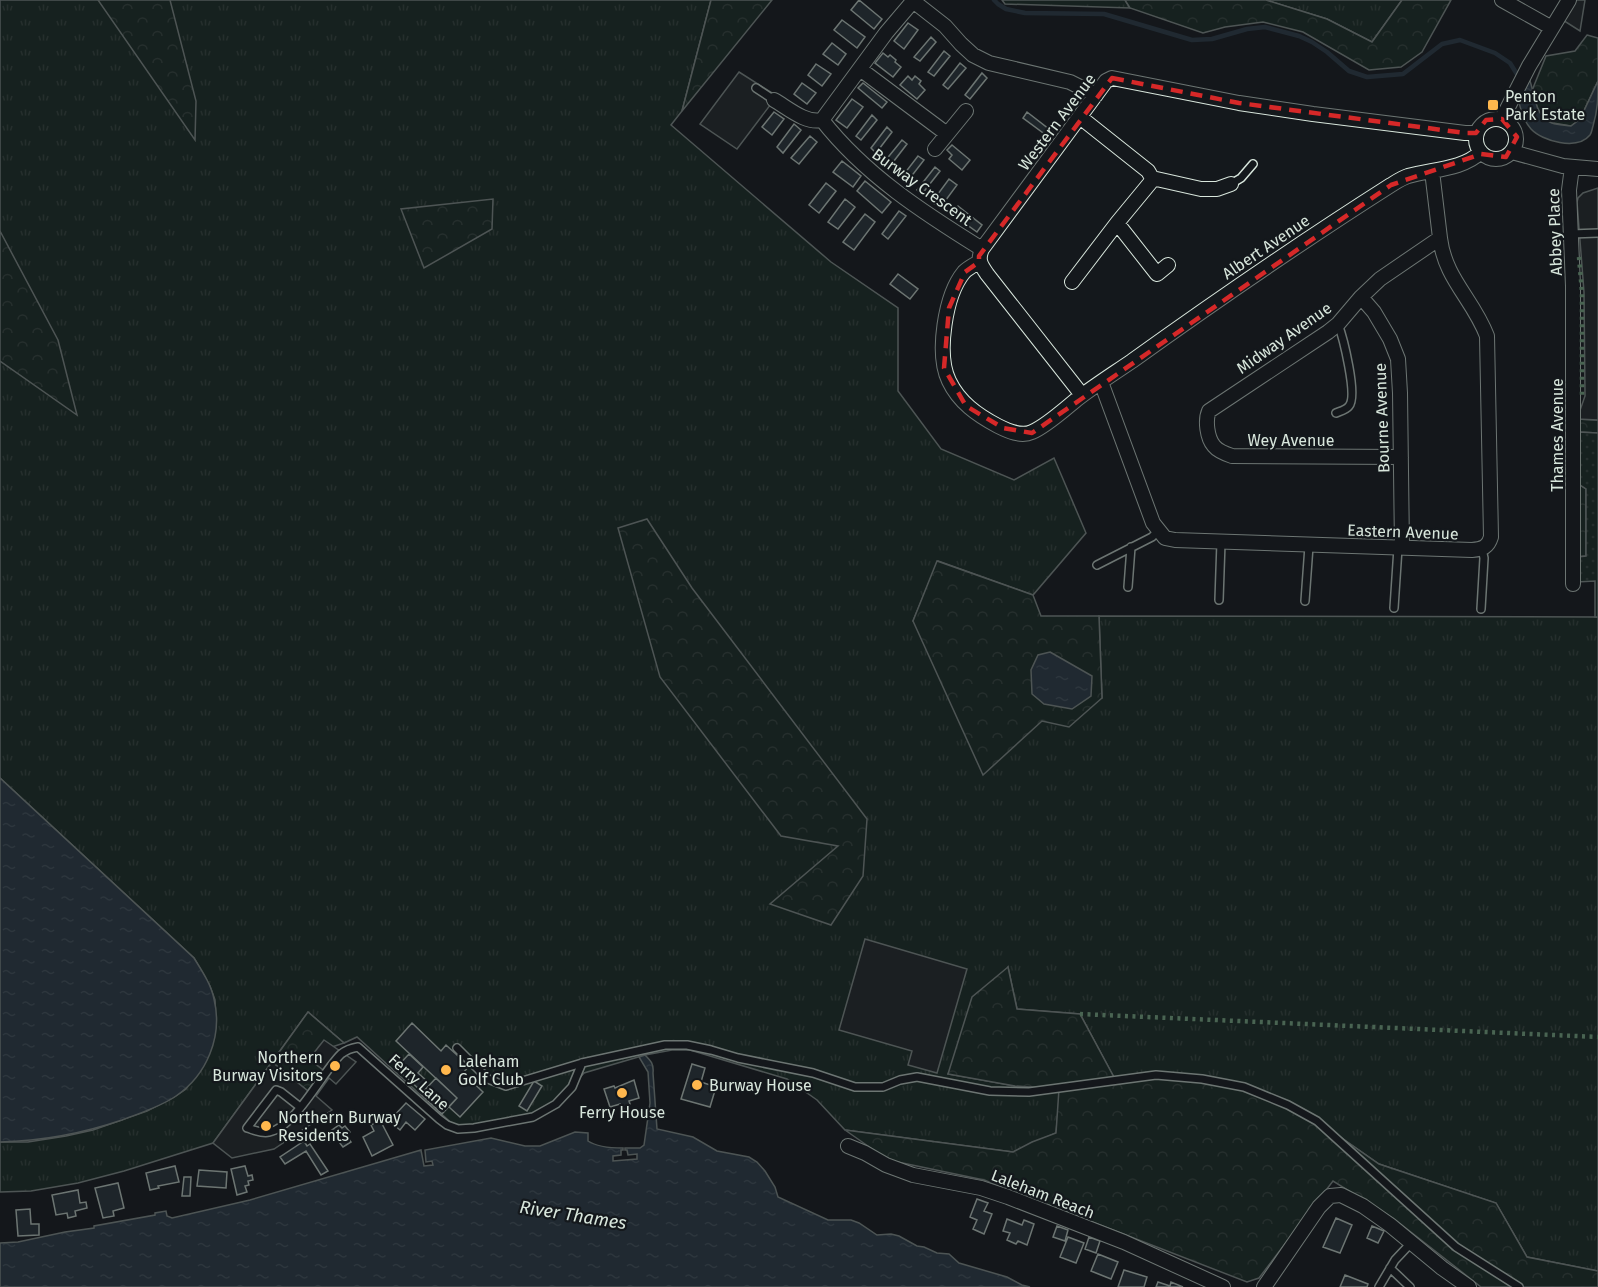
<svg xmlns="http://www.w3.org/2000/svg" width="1598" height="1287" font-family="'Fira Sans',sans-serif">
  <defs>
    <pattern id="grass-tufts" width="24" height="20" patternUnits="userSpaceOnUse" patternTransform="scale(1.5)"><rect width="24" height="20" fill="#1a2d24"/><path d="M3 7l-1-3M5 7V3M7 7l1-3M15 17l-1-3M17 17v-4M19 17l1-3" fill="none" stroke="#3b4b43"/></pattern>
    <pattern id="forest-crowns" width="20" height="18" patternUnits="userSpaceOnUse" patternTransform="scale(1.5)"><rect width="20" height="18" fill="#1a2d24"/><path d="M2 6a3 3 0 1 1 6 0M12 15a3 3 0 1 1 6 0" fill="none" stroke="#3b4b43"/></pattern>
    <pattern id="park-dots" width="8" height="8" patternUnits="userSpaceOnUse" patternTransform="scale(1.5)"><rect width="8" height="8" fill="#1a2d24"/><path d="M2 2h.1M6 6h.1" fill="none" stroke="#3b4b43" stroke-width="1.8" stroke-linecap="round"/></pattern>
    <pattern id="water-ripples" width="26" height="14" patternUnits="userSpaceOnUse" patternTransform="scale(1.5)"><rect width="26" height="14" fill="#2f3f4d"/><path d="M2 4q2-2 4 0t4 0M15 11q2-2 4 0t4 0" fill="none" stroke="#4c5b66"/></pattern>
  </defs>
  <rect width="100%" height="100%" fill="#14181c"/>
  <path fill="url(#grass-tufts)" stroke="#939e99" stroke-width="1.5" d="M0,0H711L682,111L671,125L831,262L898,308V391L941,449L1014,480L1054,458L1086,533L1033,595L938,561L913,621L1042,721L1102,698L1099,616L1598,617V1271L1527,1257L1496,1203L1379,1164L1317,1121L1116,1081L1080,1014L1017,1009L1008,967L948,1074L1015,1086L1060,1089L1056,1133L1013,1152L845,1130L817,1100L787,1079L690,1050H672L645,1055L584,1073L556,1104L533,1117L458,1129L357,1037L344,1043L308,1012L213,1143L124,1171L78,1183L31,1191L0,1192V1142H28L66,1136L93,1130L147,1111L174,1097L186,1089L216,1027L215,1000L210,986L194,958L0,778Z
    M1002,0H1125L1130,8L1005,4Z
    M1266,0H1402L1372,42L1327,19Z"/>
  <path fill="url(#forest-crowns)" stroke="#939e99" stroke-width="1.5" d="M98,0H170L196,101L195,140Z
    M711,0H772L682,111Z
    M1125,0H1266L1327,19L1372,42L1402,0H1451L1422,52L1401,67L1369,70L1303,32L1263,22L1225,27L1203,33L1130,8Z
    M1587,35L1598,38V81L1580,119L1571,126L1553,123L1545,119L1537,108L1533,88L1546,56L1575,51Z
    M493,199L492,229L424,268L401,209Z
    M0,231L58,340L77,415L0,361Z
    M1577,419L1598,420V433L1578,432Z
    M1577,483L1586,489V556L1577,557Z
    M647,519L692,588L867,819L863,876L831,925L770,904L838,846L781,836L660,677L618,528Z
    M937,561L1033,595L1041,616H1099L1102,698L1069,727L1042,721L983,775L913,621Z
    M1008,967L1017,1009L1080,1014L1116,1081L1156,1075L1244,1087L1317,1121L1379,1164L1496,1203L1527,1257L1598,1271V1287H1481L1393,1218L1333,1181L1259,1278L1247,1282L984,1180L888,1160L845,1130L1013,1152L1032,1142L1056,1133L1059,1089L1015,1086L948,1074L972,997Z
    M308,1012L344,1043L332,1047L309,1058L324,1070L308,1091L272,1062Z"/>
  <path fill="url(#park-dots)" stroke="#939e99" stroke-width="1.5" d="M1578,432L1598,433V617H1595V581L1577,582V557L1586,556V489L1577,483Z"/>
  <path fill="#24282b" stroke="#939e99" stroke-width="1.5" d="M1569,0H1585L1580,31L1558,17Z
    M739,72L777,96L737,149L700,124Z
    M1598,188V420L1577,419L1585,396L1584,292L1577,202L1578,198L1583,193Z
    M865,939L967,969L937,1073L908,1065L912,1051L839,1030Z
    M324,1040L356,1062L336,1084L329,1078L316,1096L332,1110L274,1149L232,1158L213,1143L272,1062L308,1091L323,1070L309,1059Z"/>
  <path fill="url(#water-ripples)" stroke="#939e99" stroke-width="1.5" d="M1529,78C1535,93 1534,116 1552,123C1558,125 1565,125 1571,126L1580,119L1598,81C1598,98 1598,109 1593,126C1592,129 1592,132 1590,135C1577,151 1542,141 1531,129C1523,120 1521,110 1518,99Z
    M1050,652L1092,676L1091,696L1072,709L1044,704L1032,694L1031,670L1038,655Z
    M0,778L194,958C202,971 211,984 214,999C223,1036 207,1075 176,1096C160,1107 140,1113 122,1120C81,1134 42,1141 0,1142Z
    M645,1055C651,1061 654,1064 653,1073L657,1129L693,1137L717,1151L749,1157L757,1162L765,1171L775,1187L778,1197L828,1220H851L859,1223L877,1235L891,1234L899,1236L917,1246L924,1247L937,1253L949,1254L959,1263L1007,1277L1022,1285L1030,1287H0V1243L18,1242L65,1232L94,1228V1226L155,1215V1213L166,1211L167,1216L172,1218L250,1200L421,1150L424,1166L433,1165L432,1161L426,1162L425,1150L491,1138L525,1146H540L575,1132L588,1133V1141C597,1147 611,1148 623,1148V1150H621V1155L613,1156V1161L637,1159V1154L628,1155L627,1150H625V1148H640L644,1145L650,1103L648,1072L639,1057Z"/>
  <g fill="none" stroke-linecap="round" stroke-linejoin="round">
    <path stroke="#2f3f4d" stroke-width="4.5" d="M994,0L998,4L1006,9L1025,13L1104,14L1192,40L1212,39L1247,29L1265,27L1299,36L1312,42L1327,52L1349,71L1367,77L1403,74L1442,44L1460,40L1495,53L1510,63L1520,79"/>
  </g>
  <path fill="#2c363c" stroke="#d8e6dc" stroke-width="1.5" d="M859,0L882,19L874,29L851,10Z
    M842,20L865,37L857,48L834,30Z
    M908,23L918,30L904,49L894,41Z
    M931,37L936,42L920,61L914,57Z
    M832,43L846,54L838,65L823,54Z
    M944,51L950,56L934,76L928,72Z
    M883,53L888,57L890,55L896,60L895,62L901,67L893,77L875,63Z
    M960,63L966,68L948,89L943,85Z
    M816,64L831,74L822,86L808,75Z
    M982,73L987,78L970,99L965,95Z
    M908,76L912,80L915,76L921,81L919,84L925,90L917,99L900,85Z
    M802,83L816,93L807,104L794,94Z
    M863,83L887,102L882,108L858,88Z
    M852,99L863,107L847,128L836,120Z
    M774,112L784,119L772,135L762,127Z
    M1027,112L1054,133L1050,138L1023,118Z
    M872,115L877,120L861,140L856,136Z
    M794,124L801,130L783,153L777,147Z
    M887,127L892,132L876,153L871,148Z
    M810,136L817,142L799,164L791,158Z
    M902,140L907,144L890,166L885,161Z
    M952,145L970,160L962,170L949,159L952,155L947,150Z
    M918,156L924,160L907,182L901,178Z
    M842,161L861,176L853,187L833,172Z
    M935,167L940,171L922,194L917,190Z
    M949,179L957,185L940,208L932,202Z
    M865,181L891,202L882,213L857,191Z
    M826,183L836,191L819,213L809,205Z
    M845,199L855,207L838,229L828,222Z
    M958,206L982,225L977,232L952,214Z
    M899,211L906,216L888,239L882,234Z
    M865,214L875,222L854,250L843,242Z
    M898,274L918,289L910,299L890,284Z
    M412,1023L441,1051L446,1045L469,1066L463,1073L483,1092L460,1117L449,1107L457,1098L396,1041Z
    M409,1054L423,1067L418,1073L427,1081L420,1090L396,1068Z
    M692,1064L705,1068L701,1082L716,1087L710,1107L681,1099Z
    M436,1078L457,1098L442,1114L421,1094Z
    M634,1080L639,1098L629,1101L630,1104L628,1107L624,1109L620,1107V1104L610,1107L604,1089L614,1086L615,1088Z
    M534,1081L542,1086L527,1111L519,1106Z
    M406,1103L425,1119L415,1130L406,1122L400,1130L394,1125L398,1121L393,1117Z
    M380,1120L393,1145L372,1156L363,1137L374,1131L371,1125Z
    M339,1125L342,1128L345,1126L350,1132L346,1135L351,1142L343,1147L335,1137L330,1142L325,1135Z
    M304,1141L307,1146L310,1144L328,1171L321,1175L306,1151L285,1164L280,1157Z
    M175,1166L179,1182L158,1186L159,1188L150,1190L146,1173Z
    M245,1166L248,1176L252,1175L253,1180L248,1181L249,1185L245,1186L247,1192L237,1195L231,1169Z
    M199,1170L227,1172L226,1188L197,1186Z
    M184,1177H191L190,1196H182Z
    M118,1183L124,1208L113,1211L114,1216L103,1218L95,1188Z
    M78,1190L80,1203L86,1202L87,1208L75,1211L76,1216L68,1218L67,1213L56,1215L52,1195Z
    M977,1199L988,1203L984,1211L992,1214L984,1234L973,1229L977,1220L970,1217Z
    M30,1209L31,1224H39V1235L18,1236L16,1210Z
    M1336,1218L1352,1225L1340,1253L1323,1247Z
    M1007,1219L1022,1225L1024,1220L1034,1224L1027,1245L1018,1241L1016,1244L1007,1240L1010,1233L1003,1231Z
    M1057,1226L1068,1230L1065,1241L1053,1237Z
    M1372,1226L1384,1231L1378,1243L1367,1238Z
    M1068,1237L1084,1243L1076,1263L1060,1257Z
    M1089,1237L1100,1241L1096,1253L1085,1249Z
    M1098,1254L1118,1262L1111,1279L1091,1271Z
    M1124,1270L1147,1277L1144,1287H1118Z
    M1345,1275L1368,1284L1367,1287H1340Z
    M1158,1282L1170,1286L1171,1282L1183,1287H1156Z"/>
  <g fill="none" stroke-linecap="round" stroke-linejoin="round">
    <defs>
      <path id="lane" d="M756,88L774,100
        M1231,184L1241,178L1253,164
        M1571,234L1598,233
        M1336,413C1341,411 1346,410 1349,406C1358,396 1343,337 1338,324
        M1097,565L1152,537L1158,531
        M1128,587L1131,547
        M1219,600L1221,542
        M1305,601L1309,546
        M1394,608L1398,548
        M1481,609L1484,558L1482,549
        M457,1048L488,1079L506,1086L582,1063L665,1045H687L711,1050L738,1058L813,1073L855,1087H883L900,1080L917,1077L990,1091L1029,1092L1156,1075L1202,1079L1244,1087L1288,1105L1317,1121L1456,1247L1519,1287
        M300,1107L281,1092L276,1090L247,1128C254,1130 262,1134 269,1132C295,1128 323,1071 341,1054C346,1050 352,1048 358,1047L439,1119L447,1125L458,1129L474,1128L533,1117L556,1104L572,1087L582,1063
        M1390,1268L1410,1287
        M1379,1287L1395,1260L1411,1243"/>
      <path id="street" d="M1502,0L1552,28
        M913,1L945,26L961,44L973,55L989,63L1070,82L1096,95
        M860,69L947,134
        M774,100C788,108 806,124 822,120L886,33L914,0
        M1476 139a20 20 0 1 1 40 0a20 20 0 1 1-40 0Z
        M1502,119L1529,66L1569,0
        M822,120C865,175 924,213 982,249
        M935,149L966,111
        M1512,152L1563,166L1598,169
        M1572,167L1569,190L1573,286V584
        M1152,178L1201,189H1217L1231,184
        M1117,223L1157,274L1168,265
        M979,262C974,265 968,268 964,272C945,295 936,354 949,381C959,402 977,415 998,426C1008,431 1021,437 1032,432C1045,427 1065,409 1076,400C1094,386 1113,374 1132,361C1217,300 1303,241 1391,185C1396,182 1402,178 1408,176C1432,169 1462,170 1481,152
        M1072,282L1117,223L1150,183L1152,178L1148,171L1080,117
        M1361,297L1374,312L1390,339L1398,359L1400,393L1402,548
        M1101,382L1153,523L1165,538L1175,540L1472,550C1483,549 1488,547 1491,537L1487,336C1473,299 1445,279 1440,238
        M1082,395L987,274C981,265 977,260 982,249L1106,81L1112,78L1239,103L1313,114L1465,133H1476
        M1401,457L1232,456C1226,454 1218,451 1214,446C1207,438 1205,420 1209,411L1328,332L1338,324L1361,297L1380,279L1440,238L1432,171
        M848,1146L865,1153L886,1165L913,1175L981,1188L1008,1197L1124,1242L1223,1287
        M1264,1287L1319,1207L1330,1196L1341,1195L1363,1206L1390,1225L1442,1268L1469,1287"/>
    </defs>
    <use href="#lane" stroke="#d8e6dc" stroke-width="10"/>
    <use href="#street" stroke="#d8e6dc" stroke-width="16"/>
    <use href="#lane" stroke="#14181c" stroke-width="7"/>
    <use href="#street" stroke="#14181c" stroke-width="14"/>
    <path stroke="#8ac095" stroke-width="4.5" stroke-dasharray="3 4.5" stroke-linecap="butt" d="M1579,257L1582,292V395
      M1080,1014L1598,1037"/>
  </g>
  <path d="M0 0H1598V1287H0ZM1112,78L1239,103L1465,133H1476L1486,120L1502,119L1517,137L1506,157L1481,154L1391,185L1032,433L1003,428L966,406L944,368L949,308L965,272L979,262V256Z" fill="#14181c" fill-opacity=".55" fill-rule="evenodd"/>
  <path fill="none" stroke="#d62828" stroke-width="4.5" stroke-dasharray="12 8" stroke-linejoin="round" d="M1112,78L1239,103L1465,133H1476L1486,120L1502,119L1517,137L1506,157L1481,154L1391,185L1032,433L1003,428L966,406L944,368L949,308L965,272L979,262V256Z"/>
  <g fill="#ffb74d" stroke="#14181c" stroke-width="2">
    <rect x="1487" y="99" width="12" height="12" rx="3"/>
    <circle cx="335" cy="1066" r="6"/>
    <circle cx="446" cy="1070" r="6"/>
    <circle cx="697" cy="1085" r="6"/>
    <circle cx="622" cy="1093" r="6"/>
    <circle cx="266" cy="1126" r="6"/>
  </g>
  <g text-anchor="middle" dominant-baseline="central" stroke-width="4.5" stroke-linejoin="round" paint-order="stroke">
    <g font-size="16" fill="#d8e6dc" stroke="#14181c" text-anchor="start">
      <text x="1505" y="96">Penton<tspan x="1505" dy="18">Park Estate</tspan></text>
      <text x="323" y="1057" text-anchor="end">Northern<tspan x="323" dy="18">Burway Visitors</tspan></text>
      <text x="458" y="1061">Laleham<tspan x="458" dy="18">Golf Club</tspan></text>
      <text x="709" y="1085">Burway House</text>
      <text x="622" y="1112" text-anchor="middle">Ferry House</text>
      <text x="278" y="1117">Northern Burway<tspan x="278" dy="18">Residents</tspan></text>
    </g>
    <g font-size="16" fill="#d8e6dc" stroke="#14181c">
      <text transform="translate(1057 122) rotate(-53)">Western Avenue</text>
      <text transform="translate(922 187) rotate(36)">Burway Crescent</text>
      <text transform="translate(1555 232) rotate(-92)">Abbey Place</text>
      <text transform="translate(1266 247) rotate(-34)">Albert Avenue</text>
      <text transform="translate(1284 338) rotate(-35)">Midway Avenue</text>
      <text transform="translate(1382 418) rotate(-92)">Bourne Avenue</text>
      <text transform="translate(1557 435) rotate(-90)">Thames Avenue</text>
      <text x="1291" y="440">Wey Avenue</text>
      <text transform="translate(1403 532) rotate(2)">Eastern Avenue</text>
      <text transform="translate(419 1082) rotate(42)">Ferry Lane</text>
      <text transform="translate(1043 1194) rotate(21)">Laleham Reach</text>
    </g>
    <g font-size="18" font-style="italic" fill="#d8e6dc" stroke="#14181c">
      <text transform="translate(573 1215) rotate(9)">River Thames</text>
    </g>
  </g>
</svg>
